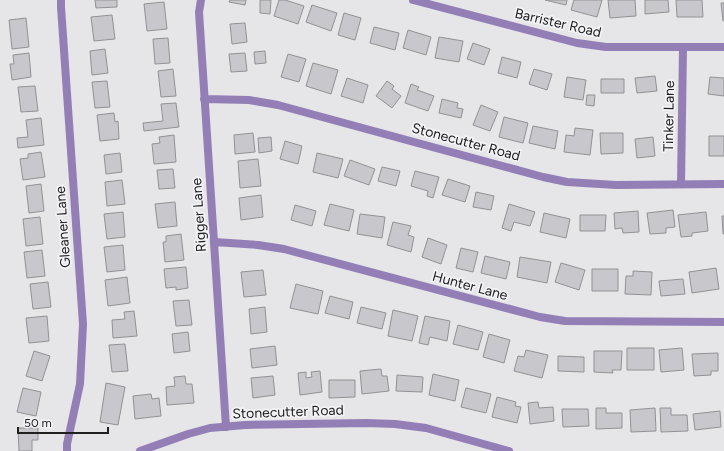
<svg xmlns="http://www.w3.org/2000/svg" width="724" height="451" font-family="Figtree,sans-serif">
  <rect width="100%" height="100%" fill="#e6e5e8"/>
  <path fill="#c8c7cb" stroke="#929194" d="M95,0H117V7L96,8Z
    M230,0H246L245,5L229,2Z
    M260,0H271L270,14L260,13Z
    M279,0H285L304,6L298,24L274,16Z
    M545,0H567L566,5Z
    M574,0H602L597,17L571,10Z
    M608,0H635L636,16L610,18Z
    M645,0H668L669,12L645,14Z
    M676,0H702L703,17H677Z
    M164,2L167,29L147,31L144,4Z
    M721,3H724V21H723Z
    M312,5L337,13L331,31L306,22Z
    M344,13L361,18L355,40L338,35Z
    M112,15L115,39L94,41L91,17Z
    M26,18L29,47L12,49L9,20Z
    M245,23L247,42L232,44L230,24Z
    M374,27L399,33L395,50L370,43Z
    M408,30L431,37L426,55L403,48Z
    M439,37L463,41L459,62L435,58Z
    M168,38L170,63L155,64L153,39Z
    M473,43L490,49L484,65L467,59Z
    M105,49L108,73L92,75L90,51Z
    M265,51L266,63L255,64L254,52Z
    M29,53L31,77L12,80L10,64H14L13,55Z
    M245,53L247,71L231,72L229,54Z
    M288,54L306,59L299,82L281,77Z
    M502,57L521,62L517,78L498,73Z
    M313,63L338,70L331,94L306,86Z
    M173,69L176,96L161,97L158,71Z
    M534,69L552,74L547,90L529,84Z
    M655,76L657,91L637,93L635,78Z
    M567,77L586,80L583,100L564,97Z
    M710,77L724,78V96L708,94Z
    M347,78L368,85L363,103L341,96Z
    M601,79H624V93H601Z
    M107,81L110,107L95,108L92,82Z
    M387,81L394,86L392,89L401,96L392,108L376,96Z
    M411,84L419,87L417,90L434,96L428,111L405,103Z
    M35,86L38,111L21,112L18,87Z
    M587,95H595L594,106L586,105Z
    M442,99L458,103L457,108L463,109L461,118L439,113Z
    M176,103L179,127L144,131L143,123L163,121L161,104Z
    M481,105L498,112L490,131L473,125Z
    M114,113L115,122L118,121L119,139L100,141L97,115Z
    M504,117L528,123L523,143L499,137Z
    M41,118L44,145L18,148L17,138L28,137L26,120Z
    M533,126L558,131L555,149L529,143Z
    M575,128L593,130L590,155L564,152L566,135L574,136Z
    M253,133L255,152L235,154L234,135Z
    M600,133H623V153L601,154Z
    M174,135L176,162L154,164L152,144L160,143L159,137Z
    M709,136H724V156H709Z
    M271,137L272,151L259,153L258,138Z
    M653,137L655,156L637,158L635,139Z
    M285,141L302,146L298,164L280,159Z
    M41,152L45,177L23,180L20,159L28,158V154Z
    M120,153L122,172L106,174L104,155Z
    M317,153L343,159L338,178L313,172Z
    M258,159L261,186L240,188L238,161Z
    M350,160L375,169L369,185L344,176Z
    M382,167L400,171L396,186L378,181Z
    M173,169L175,188L159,189L157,170Z
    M415,171L439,177L433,198L427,196L428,191L411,186Z
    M448,179L470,186L465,202L442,195Z
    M122,180L125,204L107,206L105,182Z
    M41,184L44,211L29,213L26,186Z
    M476,192L494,196L491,210L473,207Z
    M261,195L263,217L241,220L239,198Z
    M175,202L177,226L158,228L155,204Z
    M330,204L354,210L349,231L324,225Z
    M509,204L535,212L530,226L514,222L511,231L502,228Z
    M295,205L316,211L312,226L291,220Z
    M673,210L675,227L666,228V233L650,234L647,213Z
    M638,211L639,232L623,233L622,228L615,229L614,213Z
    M123,212L125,237L107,239L104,214Z
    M706,212L708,231L692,233V236L681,237L678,215Z
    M544,213L570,219L566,238L540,232Z
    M360,214L385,217L382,238L357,234Z
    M580,215H606L605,231H580Z
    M722,216H724V234H723Z
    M40,217L43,244L26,246L23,219Z
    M393,222L411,226L408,235L414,237L411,252L387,245Z
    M181,234L184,260L165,262L163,242H166V236Z
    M428,238L447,245L441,264L422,257Z
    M123,245L125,270L107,272L104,247Z
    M461,248L478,252L473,272L456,268Z
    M42,250L45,276L27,278L24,252Z
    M485,256L510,262L506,279L481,273Z
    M520,257L551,262L547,283L517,277Z
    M561,263L585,270L579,290L555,282Z
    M186,267L188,288L176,290V287L166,288L164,269Z
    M716,268L719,289L692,293L689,272Z
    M592,269H618V291H592Z
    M263,270L266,295L244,297L241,272Z
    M633,271L652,272L651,295L625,294L626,276H633Z
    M127,277L130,303L108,306L105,280Z
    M683,279L685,294L661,296L659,281Z
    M48,282L51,307L33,309L30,284Z
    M296,284L323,291L318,314L290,308Z
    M330,296L353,302L349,319L325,313Z
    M189,300L192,325L176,326L173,301Z
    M265,307L267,332L251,334L249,309Z
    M361,307L386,313L382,329L357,323Z
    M393,310L418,316L412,341L388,336Z
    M134,311L137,336L113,338L112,320L125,319L124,312Z
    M47,316L49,341L29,343L26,318Z
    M425,316L450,321L447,341L430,337L428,345L419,343Z
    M458,325L483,332L478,350L453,344Z
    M188,332L190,351L174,353L172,334Z
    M489,334L510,340L504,363L483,357Z
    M125,344L128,371L112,372L109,345Z
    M275,346L277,365L252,368L250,349Z
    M627,348H654V370H627Z
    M682,348L684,370L661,372L659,350Z
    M526,350L548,355L542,378L514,371L518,356L524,357Z
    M34,351L50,356L42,381L26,376Z
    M594,351H622L621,370H612L613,373L594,372Z
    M718,353V371H711V375L694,376L692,354Z
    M558,356L584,357V372L558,371Z
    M381,369L382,376H387L389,391L362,394L360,371Z
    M320,371L322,392L300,395L298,373L306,372V378L312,377L311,372Z
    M433,374L459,380L455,401L429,395Z
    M397,375L423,377L422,392L396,391Z
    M185,376L186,384H192L194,403L167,405L166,387L175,386L174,377Z
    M273,376L275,395L253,398L251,378Z
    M329,380H355V397L329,398Z
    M106,383L125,387L118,425L100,422Z
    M23,388L41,392L36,416L17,412Z
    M466,388L491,394L486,413L461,407Z
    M151,394L152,399L159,398L161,416L135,419L133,396Z
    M497,397L516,402L515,406L521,407L517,423L492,417Z
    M538,402L539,408L553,407L554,421L530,424L528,403Z
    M596,408H606V413H622V428L596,429Z
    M655,408L656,431L631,432L630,410Z
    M660,408H671V415H687L688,431L661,432Z
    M562,409H588L589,426L563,427Z
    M720,411L721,427L695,430L693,414Z
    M18,428H38V440H32V451H19Z"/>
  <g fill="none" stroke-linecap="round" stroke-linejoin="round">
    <path stroke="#937fb6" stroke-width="8" d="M61,0V7L83,324L80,384L67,444V451
      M201,0L199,12L226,427
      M413,0L577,43L606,47H724
      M204,99L249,100L278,105L543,177L567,182L616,185L724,184
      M681,184L683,48
      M214,242L258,245L284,249L540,317L565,321L724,322
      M140,451L188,434L210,428L245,425L366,423L395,424L426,428L509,451"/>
  </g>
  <g text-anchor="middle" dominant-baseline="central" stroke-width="3.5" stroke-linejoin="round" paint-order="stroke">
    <g font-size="14" fill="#202021" stroke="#f3f2f6">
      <text transform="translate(558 23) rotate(13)">Barrister Road</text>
      <text transform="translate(669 116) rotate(-89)">Tinker Lane</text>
      <text transform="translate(466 142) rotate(15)">Stonecutter Road</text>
      <text transform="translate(199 215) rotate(-94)">Rigger Lane</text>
      <text transform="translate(63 227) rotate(-94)">Gleaner Lane</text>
      <text transform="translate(470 286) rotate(15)">Hunter Lane</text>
      <text transform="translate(288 412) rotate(-2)">Stonecutter Road</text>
    </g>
  </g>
  <path d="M18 427v6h90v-6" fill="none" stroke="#202021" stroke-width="2"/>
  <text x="24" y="427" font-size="12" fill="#202021" stroke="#f3f2f6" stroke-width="3" paint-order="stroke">50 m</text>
</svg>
